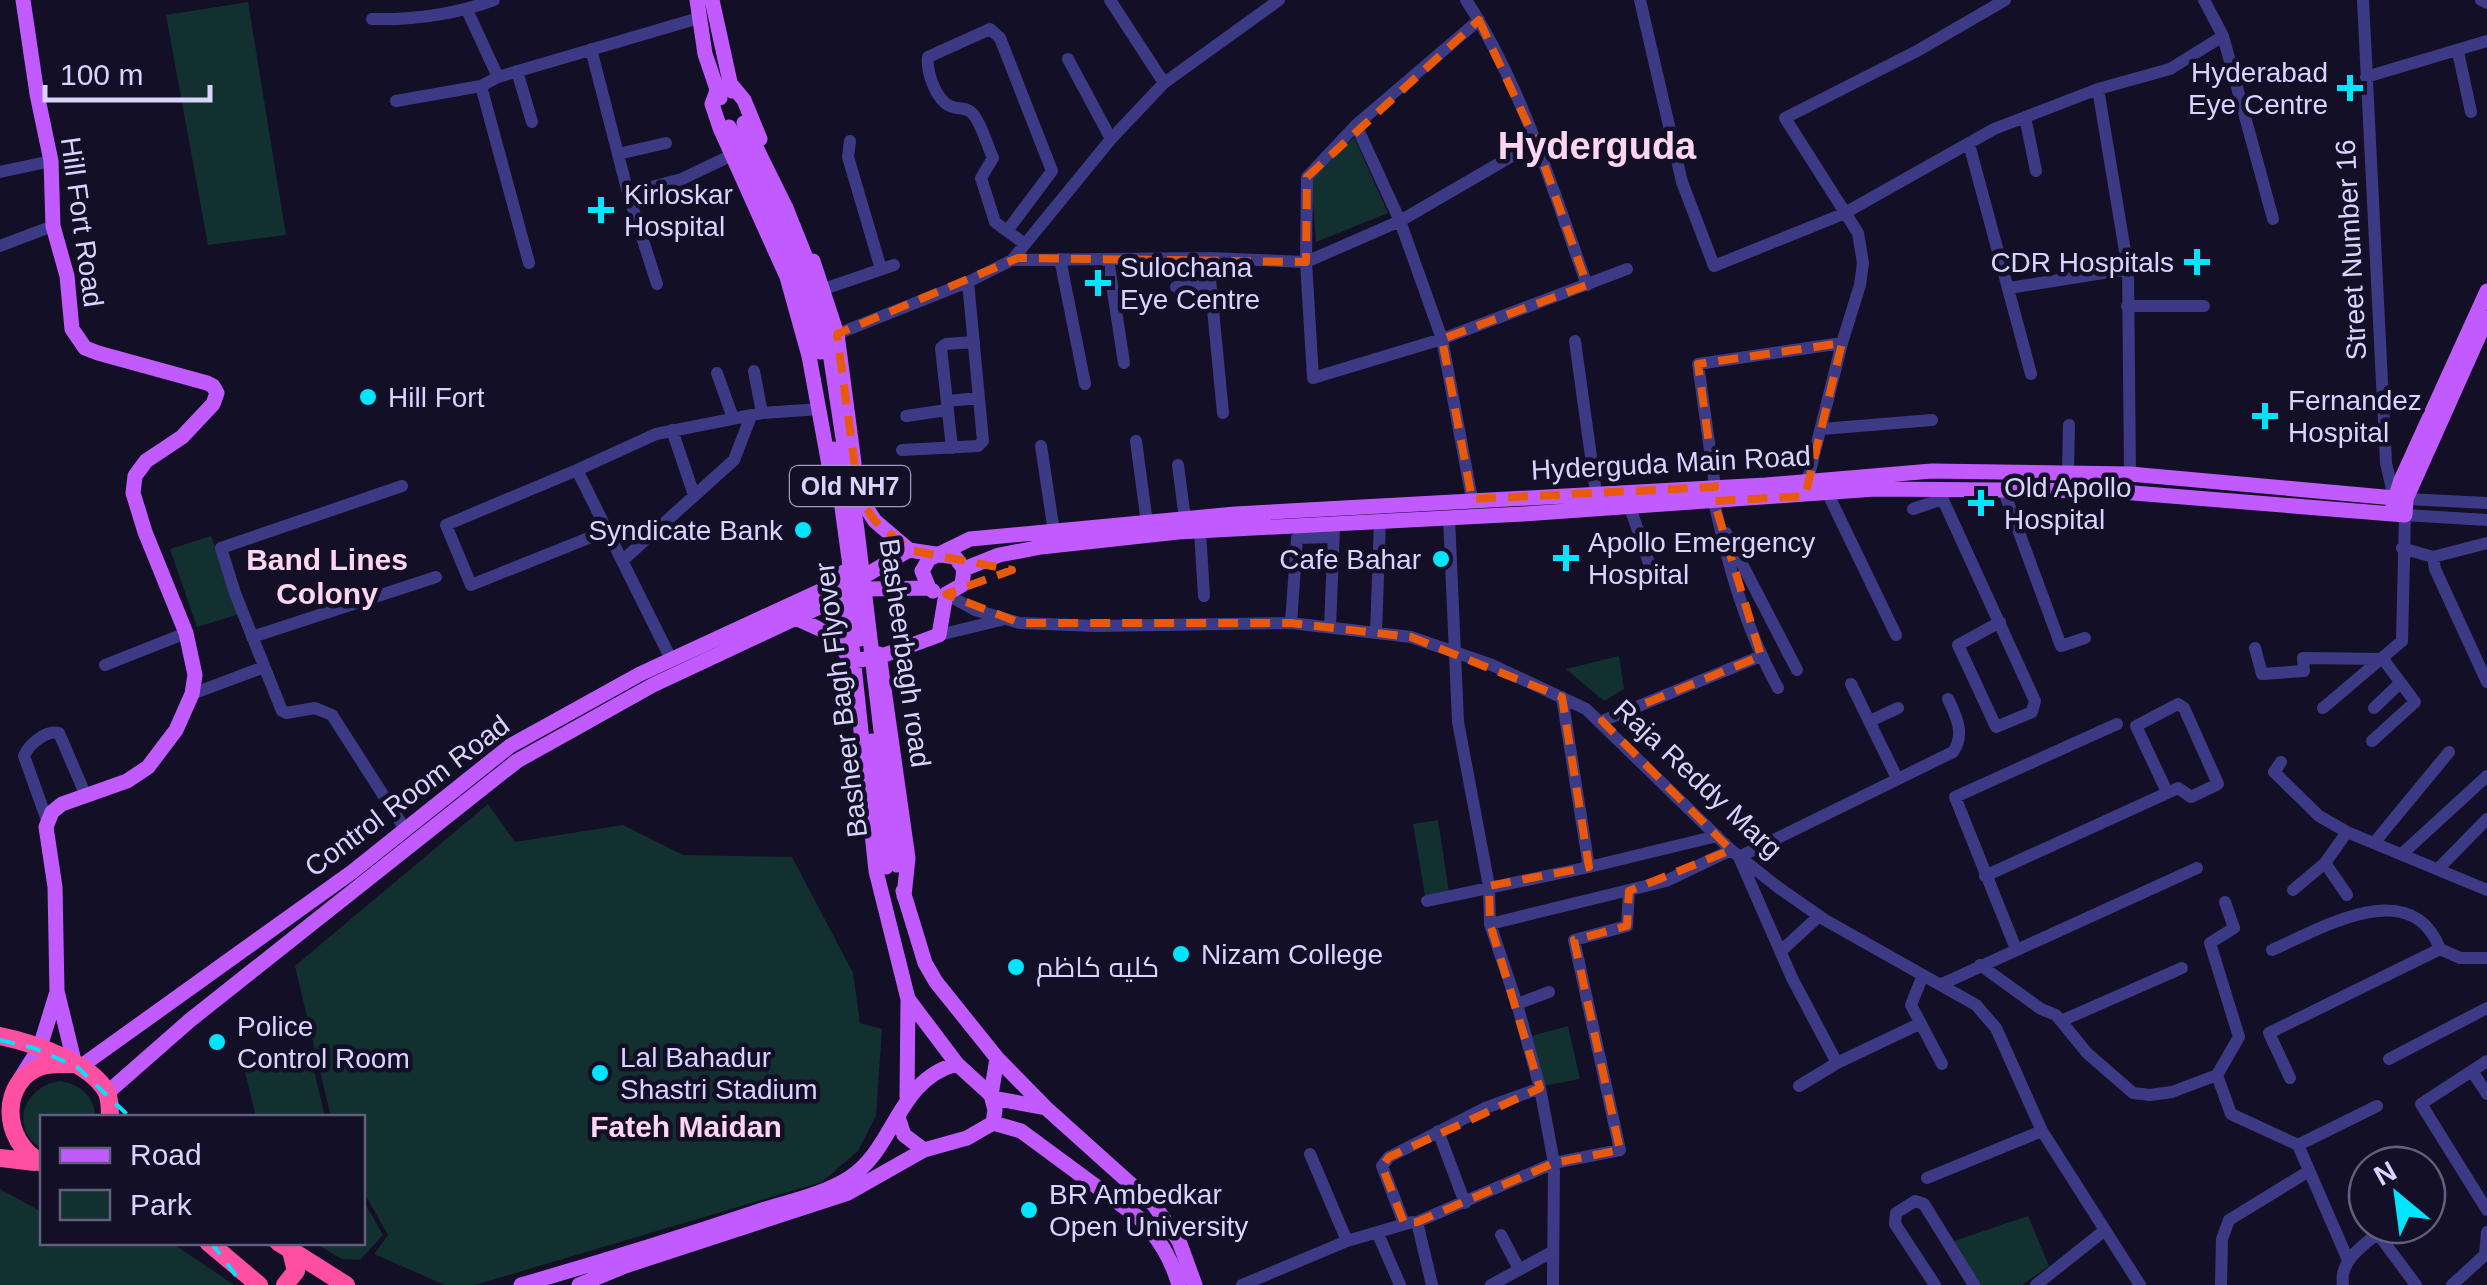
<svg xmlns="http://www.w3.org/2000/svg" width="2487" height="1285" font-family="Helvetica,Cairo,sans-serif">
  <rect width="100%" height="100%" fill="#130f26"/>
  <path fill="#12302f" d="M248,2L286,235L208,245L166,15Z
    M1354,137L1388,213L1316,242L1311,181Z
    M211,536L240,614L197,627L170,549Z
    M1619,656L1624,689L1604,701L1566,669Z
    M488,804L515,842L623,825L683,855L792,857L853,973L860,1023L882,1029L876,1116L858,1151L822,1182L475,1285H445L374,1254L388,1235L363,1191L362,1118L331,1117L295,966Z
    M1438,820L1449,892L1425,896L1413,824Z
    M1568,1026L1580,1079L1543,1086L1531,1036Z
    M311,1058L325,1117H256L245,1072Z
    M60,1081C82,1085 93,1096 96,1117L42,1118V1149C8,1128 24,1086 60,1081Z
    M0,1189L42,1212V1242L172,1243L234,1285H0Z
    M363,1200L383,1235L360,1260L342,1259L314,1243L362,1242Z
    M2028,1216L2049,1266L2022,1285H1970L1948,1243Z"/>
  <g fill="none" stroke-linecap="round" stroke-linejoin="round">
    <path stroke="#3d3a85" stroke-width="12" d="M1110,0L1164,83
      M1466,0C1521,84 1553,190 1587,285
      M1640,0L1682,182L1714,266L1843,214L1994,129L2098,89L2128,269L2130,474
      M2204,0L2223,36L2273,219
      M2363,0L2386,463L2394,498
      M2481,0L2487,3
      M467,10L498,77L481,86L529,263
      M372,19C415,20 453,15 494,0
      M1479,20L1356,125L1307,177L1306,262L1313,378L1442,339L1627,269
      M591,49L628,193L657,284
      M2458,52L2471,112
      M1068,59L1111,139
      M517,71L532,122
      M498,77L699,18
      M2366,77L2487,41
      M2098,89L2170,69L2223,36
      M396,101L481,86
      M2025,117L2036,171
      M1356,125L1400,221L1442,339L1472,499
      M850,141L848,157L881,269
      M1969,144L2031,374
      M618,154L666,143
      M0,172L51,161
      M628,193L682,179L732,155
      M1007,231L995,222L981,178L993,158C987,145 982,125 973,114C966,106 958,110 950,106C936,100 926,71 928,57L990,29L1000,38L1052,171L1007,231L1025,244
      M0,246L53,226
      M1208,258L1223,413
      M1060,259L1085,384
      M1108,259L1124,363
      M1012,260L1208,258L1306,262L1400,221L1536,142
      M1176,287L1210,284
      M2009,288L2128,269
      M824,289L894,265
      M2127,306H2204
      M837,334L968,282L1012,260L1111,139L1164,83L1279,0
      M1575,341L1596,493
      M754,371L762,413
      M717,373L733,418
      M947,401L979,398
      M906,416L947,410
      M1822,429L1932,420
      M672,430L694,495
      M1136,441L1147,523
      M1041,446L1054,532
      M952,448L941,348L946,344L974,342
      M902,450L978,446L983,441L968,282
      M1178,465L1185,519
      M577,470L446,525L471,585L606,531
      M2068,471L2069,425
      M402,486L221,548L235,593L282,711L286,713L315,708L332,715L405,829
      M1715,486L1698,364L1842,343
      M1938,489L2035,701L2032,712L1996,727L1958,645L2000,622
      M2003,489L2061,646L2085,638
      M1805,491L1842,343L1860,285L1863,263L1858,233L1785,118L1917,51L2005,0
      M1828,494L1896,635
      M2406,499L2487,503
      M1714,501C1728,566 1746,630 1778,688
      M1630,507L1654,578
      M1913,509L1943,499
      M1449,517L1458,722L1489,886L1490,924L1517,1004L1540,1088L1554,1163L1553,1285
      M1200,531L1204,596
      M1726,533L1797,670
      M2487,543L2433,557L2435,569L2487,682
      M2402,548L2433,557
      M622,561L734,460L751,416
      M946,594L975,610L1020,623L1096,626L1291,623L1411,637L1492,665L1586,709L1731,850L1779,888L1825,920L1976,1005L1996,1028L2042,1131L2140,1285
      M1291,623L1297,538L1333,537
      M1330,627L1334,529
      M1376,633L1380,520
      M939,635L1001,620
      M252,637L436,577
      M2255,648L2262,674L2304,671L2303,658L2383,659L2415,702L2372,741
      M671,659L577,470L656,434L762,413L820,409
      M105,665L186,633
      M1851,684L1897,778
      M192,694L264,667
      M2323,708L2402,641L2405,515L2487,520
      M2374,708L2400,683
      M1602,721L1761,656
      M1870,721L1898,708
      M2281,762L2274,772L2319,816L2347,832L2487,890
      M48,823L24,756C29,744 46,730 59,733L86,796
      M2374,843L2449,752
      M2403,853L2487,776
      M2325,863L2347,895
      M1589,867L1717,836
      M2439,868L2487,819
      M1985,876L2178,788L2191,797L2218,784L2184,708L2178,704L2136,726L2167,792
      M2293,890L2325,863L2347,832
      M1427,901L1589,867L1562,697
      M1490,924L1666,881L1731,850
      M2016,949L1955,797L2117,724
      M2272,950C2322,928 2411,874 2440,949L2460,958H2487
      M1781,951L1819,916
      M1980,965L2041,1009L2056,1015L2087,1053L2133,1093L2150,1095L2172,1092L2217,1075L2231,1114L2298,1145L2377,1106
      M1923,975L1911,1005L1942,1064
      M1942,984L2197,868
      M1517,1004L1549,992
      M2061,1021L2182,968
      M1919,1024L1837,1063L1792,978L1739,857L1953,752C1965,735 1957,717 1948,699
      M2389,1059L2487,1008
      M2487,1061L2421,1104L2487,1210
      M2472,1071L2487,1094
      M2217,1075L2239,1037L2210,943L2234,928L2225,902
      M2290,1078L2269,1033L2440,949
      M1799,1086L1837,1063
      M1438,1131L1465,1203
      M2298,1145L2348,1260
      M1310,1154L1347,1241L1412,1222
      M1927,1178L2042,1131
      M1404,1223L1382,1166L1389,1157L1485,1108L1540,1088
      M1378,1234L1400,1285
      M2378,1234L2416,1285
      M1501,1235L1519,1269
      M2485,1255L2487,1232
      M1242,1285L1347,1241
      M1432,1285L1417,1222L1554,1163L1620,1150L1574,940L1627,926L1629,891
      M1491,1285L1552,1252
      M1935,1285L1895,1224L1896,1213L1915,1201L1924,1204L1974,1285
      M2036,1285L2105,1230
      M2221,1285L2222,1239L2229,1220L2309,1171
      M2343,1285C2338,1258 2370,1241 2388,1225
      M2452,1285L2487,1253"/>
    <path stroke="#c25bff" stroke-width="15" d="M23,0L37,94L51,161L53,226L67,276L72,329L85,348L98,353L207,383L213,386L217,393L213,404L182,437L146,461L135,476L133,493L145,532L186,633L195,675L192,694L176,730L148,767L127,781L62,804L52,812L46,827L55,887L57,991L75,1065
      M697,0L705,54L720,98
      M712,0L732,91
      M729,82L744,100L760,139
      M717,91L712,104L720,128L787,277L809,356L829,465
      M813,261L837,334L854,463
      M859,497L875,521L909,550
      M2393,505L2401,480L2487,291
      M964,569L999,555L1041,547L1178,532L1523,514L1875,489L2109,491L2405,515L2406,499L2487,318
      M844,572L876,871L908,999L957,1064L991,1095
      M929,588L922,571L929,559L970,539L1235,514L1766,485L1932,471L2130,474L2406,499
      M795,618L833,635L849,658
      M879,654L908,858L904,896
      M852,661L879,657L939,635L946,594
      M903,891L925,963L936,982L997,1058L1046,1108L1154,1205L1179,1241L1195,1285
      M80,1067L352,872L510,746L640,674L844,580L868,574L909,550L955,557L964,569L962,585L946,594
      M20,1079L40,1047L56,995
      M107,1093L189,1021L517,761L653,685L845,595L869,589L929,588L933,591
      M907,1097L908,1001
      M993,1098L1046,1108
      M898,1117L904,1135L924,1150
      M993,1123L1021,1131L1139,1218C1159,1238 1171,1258 1179,1285
      M993,1123L995,1110L991,1095L997,1058
      M521,1285C600,1262 678,1238 756,1212C786,1202 822,1195 849,1178C896,1148 896,1080 957,1064
      M579,1285L625,1266L848,1193L924,1150L967,1138L993,1123"/>
    <path stroke="#ff4fa3" stroke-width="18" d="M0,1036C30,1042 93,1063 107,1093C110,1100 110,1110 110,1118
      M0,1158L35,1162
      M42,1163C0,1141 0,1080 42,1066C51,1063 64,1064 73,1064
      M208,1242L259,1285
      M278,1242L346,1285
      M285,1285L296,1271L291,1251"/>
    <path stroke="#00e5ff" stroke-width="4" stroke-dasharray="15 12" stroke-linecap="butt" d="M0,1040L34,1048L77,1067L131,1118
      M211,1242L243,1285"/>
    <path stroke="#c25bff" stroke-width="15" d="M744,123L786,208L808,263L827,333L857,530L897,865
      M729,127C768,198 807,271 820,352
      M834,449L860,639
      M872,741L886,867"/>
  </g>
  <path fill="none" stroke="#e8590c" stroke-width="8" stroke-dasharray="20 12" stroke-linejoin="round" d="M1479,20L1536,142L1587,285L1442,339L1472,499L1715,487L1698,364L1842,343L1805,496L1714,501L1761,656L1602,721L1731,850L1629,891L1627,926L1574,940L1620,1150L1554,1163L1417,1222L1404,1223L1382,1166L1389,1157L1540,1088L1490,924L1489,886L1589,867L1562,697L1411,637L1291,623H1020L946,594L1012,570L909,550L875,521L859,497L837,334L1018,258L1306,262L1307,177Z"/>
  <g fill="#00e5ff" stroke="#130f26" stroke-width="4">
    <path d="M2345 73h10v10h10v10h-10v10h-10v-10h-10v-10h10z"/>
    <path d="M596 195h10v10h10v10h-10v10h-10v-10h-10v-10h10z"/>
    <path d="M2192 247h10v10h10v10h-10v10h-10v-10h-10v-10h10z"/>
    <path d="M1093 268h10v10h10v10h-10v10h-10v-10h-10v-10h10z"/>
    <circle cx="368" cy="397" r="10"/>
    <path d="M2260 401h10v10h10v10h-10v10h-10v-10h-10v-10h10z"/>
    <path d="M1976 488h10v10h10v10h-10v10h-10v-10h-10v-10h10z"/>
    <circle cx="803" cy="530" r="10"/>
    <path d="M1561 543h10v10h10v10h-10v10h-10v-10h-10v-10h10z"/>
    <circle cx="1441" cy="559" r="10"/>
    <circle cx="1181" cy="954" r="10"/>
    <circle cx="1016" cy="967" r="10"/>
    <circle cx="217" cy="1042" r="10"/>
    <circle cx="600" cy="1073" r="10"/>
    <circle cx="1029" cy="1210" r="10"/>
  </g>
  <g text-anchor="middle" dominant-baseline="central" stroke-width="9" stroke-linejoin="round" paint-order="stroke">
    <rect fill="#130f26" stroke="#9e99be" stroke-width="2.5" x="790" y="466" width="120" height="40" rx="8"/>
    <g font-size="25" font-weight="bold" fill="#d9d4ff">
      <text x="850" y="486">Old NH7</text>
    </g>
    <g font-size="28" fill="#d9d4ff" stroke="#130f26" text-anchor="start">
      <text x="2328" y="72" text-anchor="end">Hyderabad<tspan x="2328" dy="32">Eye Centre</tspan></text>
      <text x="624" y="194">Kirloskar<tspan x="624" dy="32">Hospital</tspan></text>
      <text x="2174" y="262" text-anchor="end">CDR Hospitals</text>
      <text x="1120" y="267">Sulochana<tspan x="1120" dy="32">Eye Centre</tspan></text>
      <text x="388" y="397">Hill Fort</text>
      <text x="2288" y="400">Fernandez<tspan x="2288" dy="32">Hospital</tspan></text>
      <text x="2004" y="487">Old Apollo<tspan x="2004" dy="32">Hospital</tspan></text>
      <text x="783" y="530" text-anchor="end">Syndicate Bank</text>
      <text x="1588" y="542">Apollo Emergency<tspan x="1588" dy="32">Hospital</tspan></text>
      <text x="1421" y="559" text-anchor="end">Cafe Bahar</text>
      <text x="1201" y="954">Nizam College</text>
      <text x="1036" y="967">كليه كاظم</text>
      <text x="237" y="1026">Police<tspan x="237" dy="32">Control Room</tspan></text>
      <text x="620" y="1057">Lal Bahadur<tspan x="620" dy="32">Shastri Stadium</tspan></text>
      <text x="1049" y="1194">BR Ambedkar<tspan x="1049" dy="32">Open University</tspan></text>
    </g>
    <g font-size="28" fill="#d9d4ff" stroke="#130f26">
      <text transform="translate(82 222) rotate(82)">Hill Fort Road</text>
      <text transform="translate(2351 250) rotate(-93)">Street Number 16</text>
      <text transform="translate(1671 463) rotate(-3)">Hyderguda Main Road</text>
      <text transform="translate(905 653) rotate(82)">Basheerbagh road</text>
      <text transform="translate(841 700) rotate(-97)">Basheer Bagh Flyover</text>
      <text transform="translate(1698 779) rotate(43)">Raja Reddy Marg</text>
      <text transform="translate(407 796) rotate(-37)">Control Room Road</text>
    </g>
    <g font-size="30" font-weight="bold" fill="#ffd6f0" stroke="#130f26">
      <text x="327" y="559">Band Lines<tspan x="327" dy="34">Colony</tspan></text>
      <text x="686" y="1126">Fateh Maidan</text>
    </g>
    <g font-size="38" font-weight="bold" fill="#ffd6f0" stroke="#130f26">
      <text x="1597" y="146">Hyderguda</text>
    </g>
  </g>
  <rect x="40" y="1115" width="325" height="130" fill="#130f26" stroke="#625e7d" stroke-width="2.5"/>
  <rect x="60" y="1148" width="50" height="15" fill="#c25bff" stroke="#625e7d" stroke-width="2.5"/>
  <text x="130" y="1165" font-size="30" fill="#d9d4ff">Road</text>
  <rect x="60" y="1190" width="50" height="30" fill="#12302f" stroke="#625e7d" stroke-width="2.5"/>
  <text x="130" y="1215" font-size="30" fill="#d9d4ff">Park</text>
  <g transform="translate(2397 1195) rotate(331)"><circle r="48" fill="#130f26" stroke="#625e7d" stroke-width="2.5"/>
  <path d="M0-8L18 38L0 25L-18 38Z" fill="#00e5ff"/>
  <text y="-15" font-size="28" font-weight="bold" text-anchor="middle" fill="#d9d4ff">N</text>
  </g>
  <path d="M45 85v15h165v-15" fill="none" stroke="#d9d4ff" stroke-width="5"/>
  <text x="60" y="85" font-size="30" fill="#d9d4ff" stroke="#130f26" stroke-width="8" paint-order="stroke">100 m</text>
</svg>
